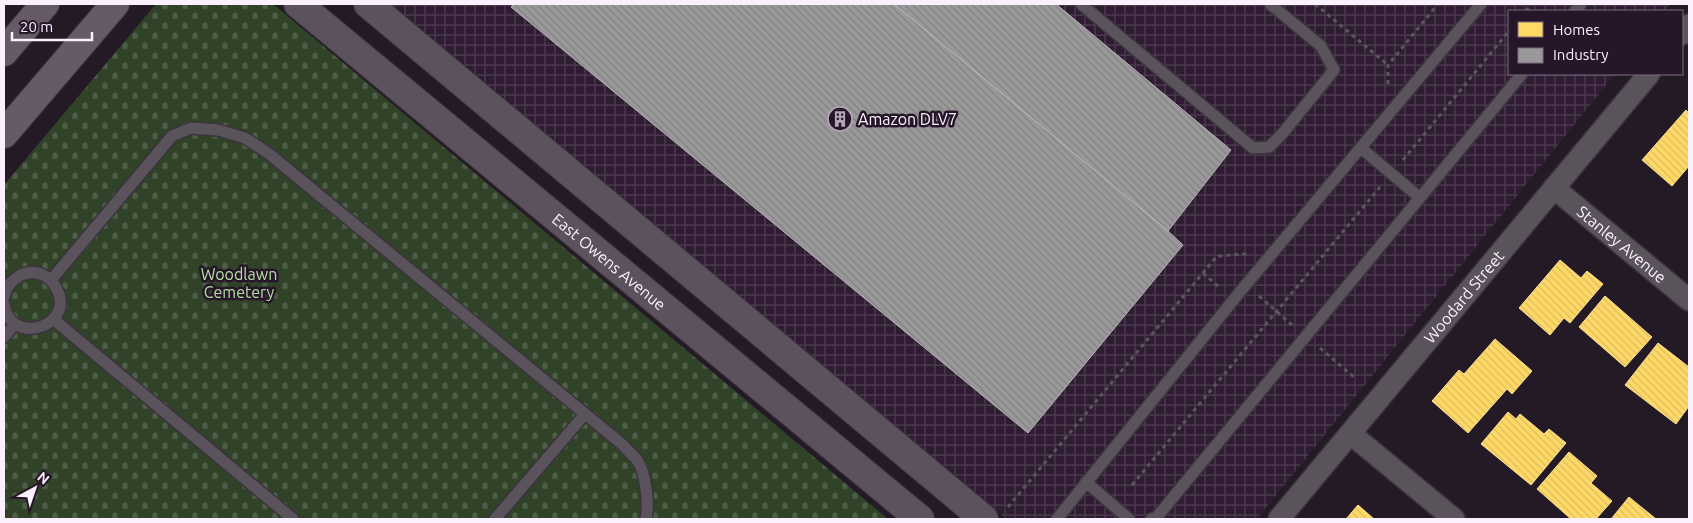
<svg xmlns="http://www.w3.org/2000/svg" width="1693" height="523" font-family="Ubuntu,sans-serif">
  <defs>
    <pattern id="industrial-grid" width="8" height="8" patternUnits="userSpaceOnUse" patternTransform="scale(1.25)"><rect width="8" height="8" fill="#2f1c33"/><path d="M0 4h8M4 0v8" fill="none" stroke="#4e3d51"/></pattern>
    <pattern id="cemetery-stones" width="16" height="16" patternUnits="userSpaceOnUse" patternTransform="scale(1.25)"><rect width="16" height="16" fill="#304328"/><path d="M2 7V4a2 2 0 0 1 4 0v3zM10 15v-3a2 2 0 0 1 4 0v3z" fill="#4f5e48"/></pattern>
    <pattern id="homes-back-hatch" width="6" height="6" patternUnits="userSpaceOnUse" patternTransform="scale(1.25)"><rect width="6" height="6" fill="#ffd966"/><path d="M-1 5l2 2M0 0l6 6M5-1l2 2" fill="none" stroke="#dbbc61"/></pattern>
    <pattern id="industry-back-hatch" width="6" height="6" patternUnits="userSpaceOnUse" patternTransform="scale(1.25)"><rect width="6" height="6" fill="#999"/><path d="M-1 5l2 2M0 0l6 6M5-1l2 2" fill="none" stroke="#828182"/></pattern>
  </defs>
  <rect width="100%" height="100%" fill="#241a26"/>
  <path fill="url(#industrial-grid)" d="M385,4H1671L1665,11H1509V74H1615L1257,519H1006Z"/>
  <path fill="url(#cemetery-stones)" d="M156,4H273L888,519H4V185Z"/>
  <path fill="url(#homes-back-hatch)" stroke="#fee093" d="M1686,110L1689,113V166L1672,186L1642,160Z
    M1560,260L1581,278L1587,271L1603,284L1570,323L1564,318L1550,335L1519,308Z
    M1605,296L1652,337L1625,367L1579,327Z
    M1495,339L1532,371L1512,394L1507,389L1468,433L1432,401L1459,370L1464,374Z
    M1658,343L1689,367V406L1676,424L1625,385Z
    M1508,412L1516,419L1520,414L1544,434L1549,429L1566,443L1531,485L1481,444Z
    M1569,452L1597,476L1591,483L1612,501L1596,519H1571L1537,489Z
    M1629,497L1656,519H1611Z
    M1358,505L1374,519H1346Z"/>
  <path fill="url(#industry-back-hatch)" stroke="#b6b3b7" d="M514,4H894L1168,231L1183,245L1028,433L511,7Z
    M894,4H1056L1231,150L1168,231Z"/>
  <g fill="none" stroke-linecap="round" stroke-linejoin="round">
    <defs>
      <path id="lane" d="M1081,4L1253,148L1269,147L1282,134L1334,70L1321,46L1270,4
        M1575,11L1581,4
        M1361,148L1419,197
        M51,280L172,136L191,128L218,130L245,138L268,153L623,445C627,450 633,455 637,460C646,472 649,505 646,519
        M4,297C8,279 27,266 45,276C52,280 56,286 59,294C70,329 9,345 4,304
        M53,319L293,519
        M4,337L15,324
        M1086,482L1129,519
        M495,519L585,414
        M1057,519L1239,293L1481,4
        M1151,519L1156,518L1522,74"/>
      <g id="street">
        <path d="M1682,34L1689,25"/>
        <path id="s1" d="M1554,188L1689,300"/>
        <path d="M1351,434L1454,519"/>
        <path id="s2" d="M1279,519L1649,74"/>
      </g>
      <g id="secondary">
        <path id="s3" d="M298,4L920,519"/>
        <path d="M368,4L984,519"/>
      </g>
      <path id="primary" d="M4,52L45,4
        M4,134L115,4"/>
    </defs>
    <use href="#lane" stroke="#3b343d" stroke-width="14"/>
    <use href="#street" stroke="#3b343d" stroke-width="24"/>
    <use href="#secondary" stroke="#3b343d" stroke-width="30"/>
    <use href="#primary" stroke="#3b343d" stroke-width="30"/>
    <path stroke="#5b555c" stroke-width="3" stroke-dasharray="4 4" stroke-linecap="butt" d="M1315,4L1388,65
      M1526,11L1532,4
      M1388,84V65L1438,4
      M1403,160L1509,31
      M1203,273L1220,288
      M1259,296L1292,325
      M1320,348L1354,377
      M1132,485L1380,187
      M1008,507L1217,256L1247,254"/>
    <use href="#lane" stroke="#5a535c" stroke-width="11"/>
    <use href="#street" stroke="#5a535c" stroke-width="21"/>
    <use href="#secondary" stroke="#5c525d" stroke-width="28"/>
    <use href="#primary" stroke="#665a67" stroke-width="28"/>
  </g>
  <defs>
    <symbol id="building-ring" viewBox="-11 -11 22 22"><circle r="9.5" fill="#27162a" stroke="#b0a5b2" stroke-width="1.5"/><path d="M-4-6H4V6H1V3H-1V6H-4ZM-2.5-4.3h1.7v1.8h-1.7ZM.8-4.3h1.7v1.8H.8ZM-2.5-1h1.7V.8h-1.7ZM.8-1h1.7V.8H.8Z" fill="#b0a5b2"/></symbol>
  </defs>
  <g fill-rule="evenodd">
    <use href="#building-ring" x="826" y="105" width="28" height="28"/>
  </g>
  <g text-anchor="middle" dominant-baseline="central" stroke-width="5" stroke-linejoin="round" paint-order="stroke">
    <g font-size="16" fill="#fbf0fd" stroke="#27162a" text-anchor="start">
      <text x="858" y="119">Amazon DLV7</text>
    </g>
    <g font-size="16" fill="#fbf0fd" stroke="#27162a">
      <text stroke="none"><textPath href="#s1" startOffset="88">Stanley Avenue</textPath></text>
      <text stroke="none"><textPath href="#s3" startOffset="404">East Owens Avenue</textPath></text>
      <text stroke="none"><textPath href="#s2" startOffset="289">Woodard Street</textPath></text>
    </g>
    <g font-size="16" fill="#b0e09d" stroke="#27162a">
      <text x="239" y="274">Woodlawn<tspan x="239" dy="18">Cemetery</tspan></text>
    </g>
  </g>
  <rect width="1693" height="523" fill="none" stroke="#fbf0fd" stroke-width="10"/>
  <rect x="1508" y="10" width="175" height="65" fill="#27162a" stroke="#7c6d7e"/>
  <rect x="1518" y="22" width="25" height="15" fill="#ffd966" stroke="#7c6d7e"/>
  <text x="1553" y="35" font-size="15" fill="#fbf0fd">Homes</text>
  <rect x="1518" y="48" width="25" height="15" fill="#999999" stroke="#7c6d7e"/>
  <text x="1553" y="60" font-size="15" fill="#fbf0fd">Industry</text>
  <g transform="translate(35 488) rotate(40)" stroke="#27162a" stroke-width="4" paint-order="stroke">
  <path d="M0-4L9 19L0 12L-9 19Z" fill="#fbf0fd"/>
  <text y="-8" font-size="14" font-weight="bold" text-anchor="middle" fill="#fbf0fd">N</text>
  </g>
  <path d="M12 32v8h80v-8" fill="none" stroke="#fbf0fd" stroke-width="2.5"/>
  <text x="20" y="32" font-size="15" fill="#fbf0fd" stroke="#27162a" stroke-width="4" paint-order="stroke">20 m</text>
</svg>
